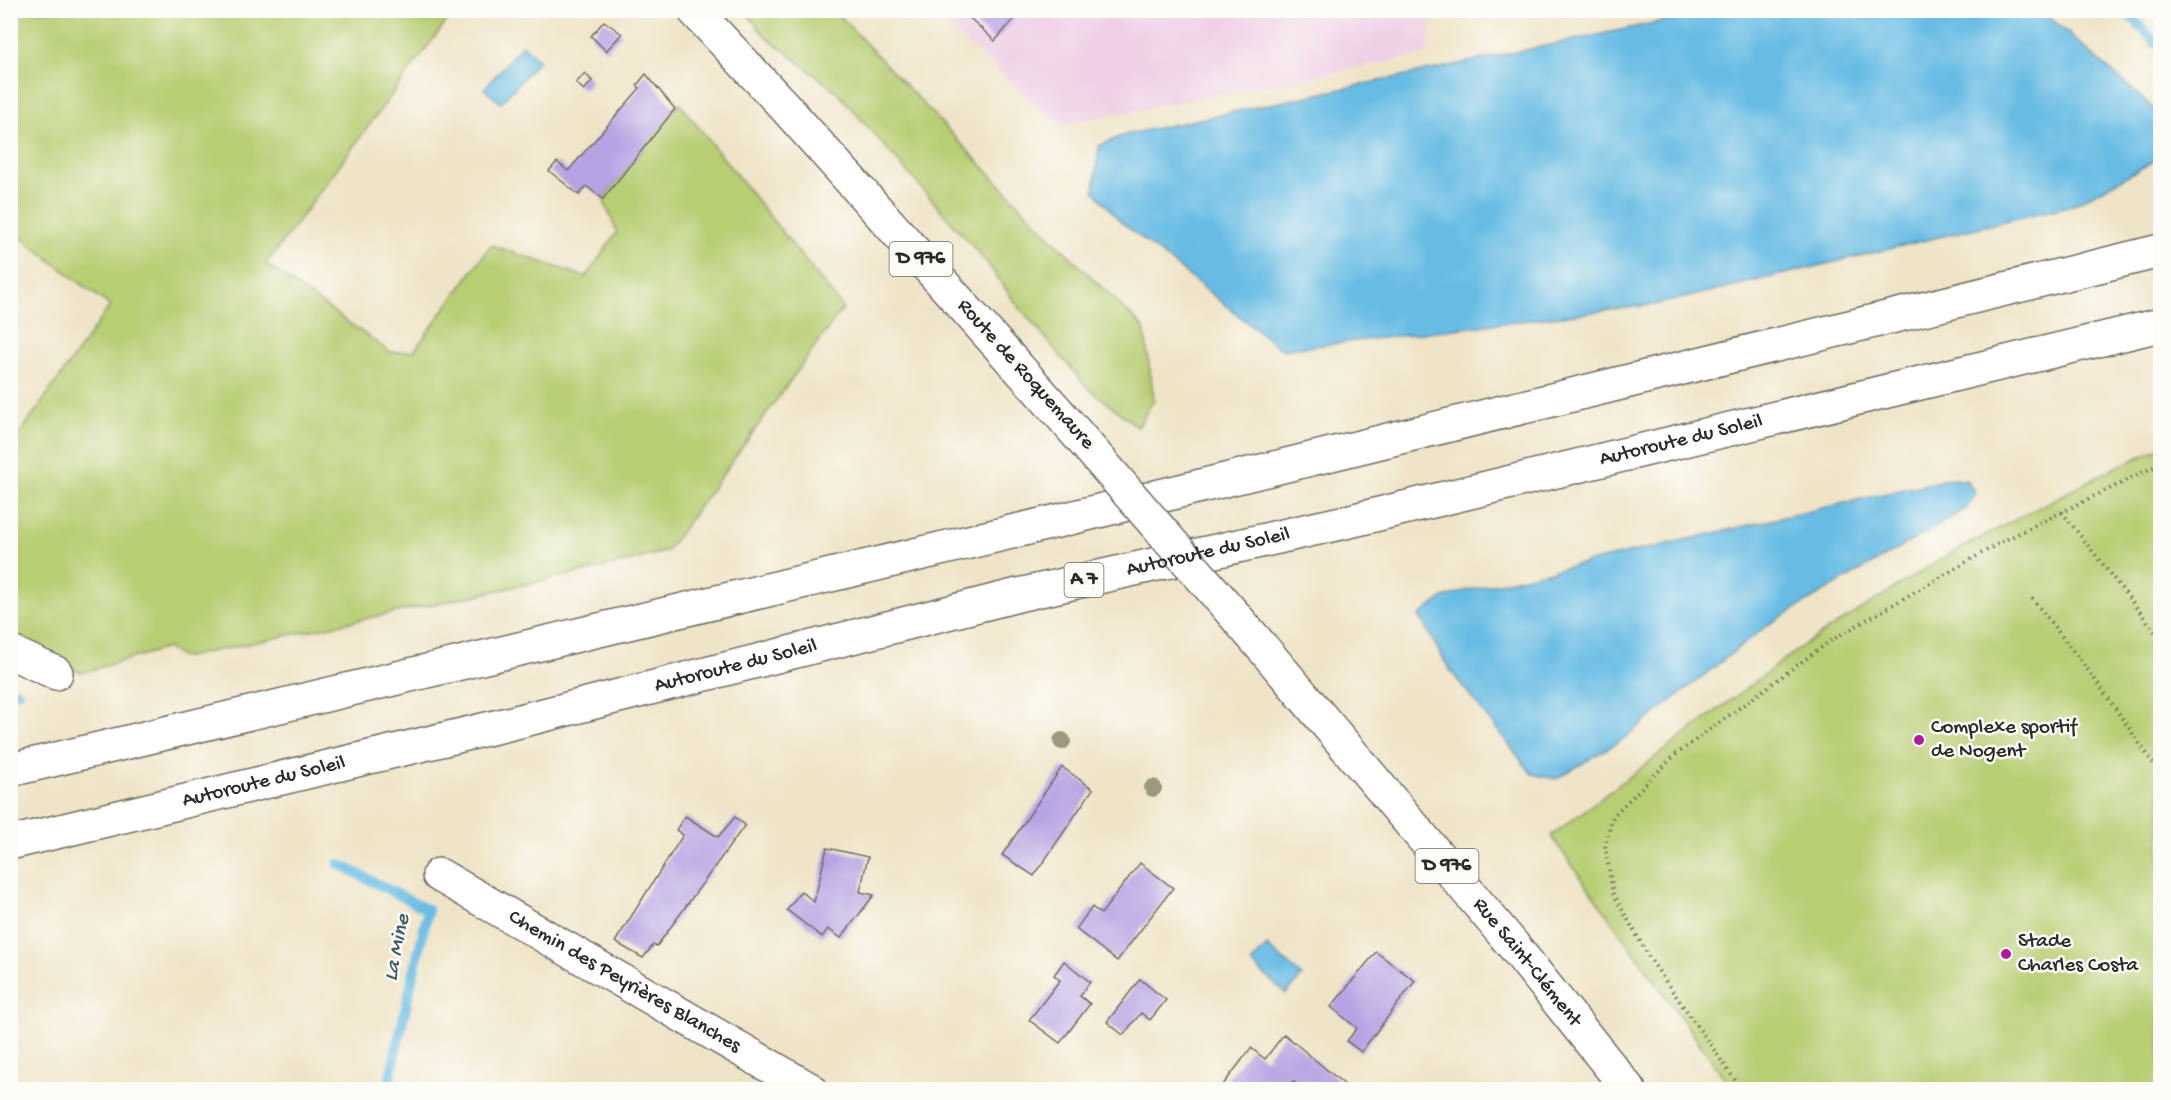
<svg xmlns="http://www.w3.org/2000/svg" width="2171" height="1100" font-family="'Gochi Hand',sans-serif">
  <rect width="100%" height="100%" fill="#fdfcf7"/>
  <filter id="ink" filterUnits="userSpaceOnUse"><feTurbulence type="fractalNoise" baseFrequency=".0167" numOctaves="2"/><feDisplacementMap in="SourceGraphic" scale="12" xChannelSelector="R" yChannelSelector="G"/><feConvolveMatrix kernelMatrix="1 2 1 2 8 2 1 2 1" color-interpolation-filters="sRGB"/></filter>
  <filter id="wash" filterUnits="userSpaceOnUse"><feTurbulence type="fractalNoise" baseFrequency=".008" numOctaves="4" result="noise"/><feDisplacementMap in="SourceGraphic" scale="24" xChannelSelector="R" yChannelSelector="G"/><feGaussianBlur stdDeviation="1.35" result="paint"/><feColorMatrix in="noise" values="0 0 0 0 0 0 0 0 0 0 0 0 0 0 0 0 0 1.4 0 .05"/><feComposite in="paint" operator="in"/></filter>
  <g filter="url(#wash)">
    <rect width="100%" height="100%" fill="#efe4c7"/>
    <path fill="#efd0e6" d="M930,11H1447L1432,14L1427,54L1060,125Z"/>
    <path fill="#b7ce73" stroke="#717c4f" stroke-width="1.5" d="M10,11H454L266,264L390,352L414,351L491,245L586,277L617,232L603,199L679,103L843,308L667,551L607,567L182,658L167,648L81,673L11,634V446L110,306L11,230Z
      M745,11H835L1048,235L1144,328L1154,399L1138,427L1087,387L1014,301L988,264L837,92L765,36Z
      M2160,448V1089H1732L1551,836L1805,644L1946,556L2112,469Z"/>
    <path fill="#68bce4" stroke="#4a7488" stroke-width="1.5" d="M1710,11H2043L2160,114V158L2073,205L1659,304L1282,350L1121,222L1094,191L1099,146L1124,135Z
      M522,45L539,60L501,103L484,89Z
      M1948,479L1966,480L1976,494L1966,509L1769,624L1622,740L1556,779L1532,774L1450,670L1419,616L1441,599L1464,591Z
      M1267,946L1302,976L1286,994L1251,963Z"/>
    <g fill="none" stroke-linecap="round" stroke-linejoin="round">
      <path stroke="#68bce4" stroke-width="10" d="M2125,10L2160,47
        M10,689L18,692
        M339,864L428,910L387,1090"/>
    </g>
    <g id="blocks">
      <path fill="#b6a3e3" d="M961,10H1022L995,41Z
        M604,21L622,34L606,51L591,36Z
        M585,73L592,81L584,90L576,83Z
        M646,74L675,109L603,199L586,186L579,195L549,171L557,162L568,171L640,88L637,85Z
        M1062,767L1093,789L1034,876L1002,855Z
        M685,816L718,837L735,817L745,825L657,946L653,945L643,958L615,942L683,835L676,830Z
        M827,848L868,857L860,892L874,895L841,938L828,929L822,937L787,910L801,891L814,902Z
        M1140,863L1173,888L1117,961L1076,929L1092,907L1101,914Z
        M1376,952L1415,981L1361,1052L1347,1041L1357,1028L1331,1007Z
        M1064,961L1090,982L1080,996L1090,1004L1060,1043L1029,1020L1060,980L1054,975Z
        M1140,979L1166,1000L1150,1020L1141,1013L1123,1035L1107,1022Z
        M1284,1034L1344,1084L1339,1090H1305L1293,1081L1286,1090H1229L1223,1085L1251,1048L1265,1059Z"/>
    </g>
  </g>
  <g filter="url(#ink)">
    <use href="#blocks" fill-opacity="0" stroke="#706c62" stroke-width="1.5"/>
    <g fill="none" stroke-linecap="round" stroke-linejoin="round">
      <defs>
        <g id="minor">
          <path d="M10,652L56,673"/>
          <path id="s1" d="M439,875L811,1090"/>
        </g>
        <g id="major">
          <path d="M694,10L784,106L1058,412"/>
          <path id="s2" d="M1262,647L1513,945L1629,1090"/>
        </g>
        <g id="highway">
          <path d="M10,770L1062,520L2160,251"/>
          <path id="s3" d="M10,843L512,723L1018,595L1350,521L2160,325"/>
        </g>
      </defs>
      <use href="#minor" stroke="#706c62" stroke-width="36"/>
      <use href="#major" stroke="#706c62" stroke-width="36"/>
      <use href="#highway" stroke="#706c62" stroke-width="36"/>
      <path stroke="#706c62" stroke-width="4" stroke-dasharray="1.5 4.5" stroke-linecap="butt" d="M2062,512L2160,638
        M2032,598L2097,682L2160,773
        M1742,1090L1650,959L1613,893L1605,845L1613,816L1674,756L1830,641L2003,541L2160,464"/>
      <use href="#minor" stroke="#fff" stroke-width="33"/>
      <use href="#major" stroke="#fff" stroke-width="33"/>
      <use href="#highway" stroke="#fff" stroke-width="33"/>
      <defs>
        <path id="major-bridge" d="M1058,412L1262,647"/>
      </defs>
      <use href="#major-bridge" stroke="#706c62" stroke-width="36" stroke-linecap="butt"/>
      <use href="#major-bridge" stroke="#fff" stroke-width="33"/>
    </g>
    <g fill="#9a997d">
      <circle cx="1062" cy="741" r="9"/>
      <circle cx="1153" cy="788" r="9"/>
    </g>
  </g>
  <g fill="#b5179e" stroke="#fdfcf7" stroke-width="2">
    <circle cx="1919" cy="740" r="6"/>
    <circle cx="2006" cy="954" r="6"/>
  </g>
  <g text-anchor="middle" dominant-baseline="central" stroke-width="5" stroke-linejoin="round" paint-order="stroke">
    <g fill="#fdfcf7" stroke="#6a6a68" stroke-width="1.5">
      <rect x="889.5" y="242" width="63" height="34" rx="4.5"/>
      <rect x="1064.5" y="563" width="39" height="34" rx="4.5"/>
      <rect x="1415.5" y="849" width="63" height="34" rx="4.5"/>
    </g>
    <g font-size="20" font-weight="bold" fill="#2b2b2b">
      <text x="921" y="259">D 976</text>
      <text x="1084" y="580">A 7</text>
      <text x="1447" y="866">D 976</text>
    </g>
    <g font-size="21" fill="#2b2b2b" stroke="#fdfcf7">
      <text transform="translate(1025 375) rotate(48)">Route de Roquemaure</text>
      <text stroke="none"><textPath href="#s3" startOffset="1719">Autoroute du Soleil</textPath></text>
      <text stroke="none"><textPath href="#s3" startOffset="1233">Autoroute du Soleil</textPath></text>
      <text stroke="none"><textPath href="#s3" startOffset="747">Autoroute du Soleil</textPath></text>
      <text stroke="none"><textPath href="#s3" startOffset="261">Autoroute du Soleil</textPath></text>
      <text stroke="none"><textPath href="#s2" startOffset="412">Rue Saint-Clément</textPath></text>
      <text stroke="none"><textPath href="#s1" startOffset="214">Chemin des Peyrières Blanches</textPath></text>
    </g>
    <g font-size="21" fill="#2b2b2b" stroke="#fdfcf7" text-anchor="start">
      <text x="1931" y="728">Complexe sportif<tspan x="1931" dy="24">de Nogent</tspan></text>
      <text x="2018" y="942">Stade<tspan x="2018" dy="24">Charles Costa</tspan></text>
    </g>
    <g font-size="22" font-style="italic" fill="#405e6c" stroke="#fdfcf7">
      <text transform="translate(398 948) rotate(-79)">La Mine</text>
    </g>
  </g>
  <rect width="2171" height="1100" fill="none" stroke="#fdfcf7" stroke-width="36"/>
</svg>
